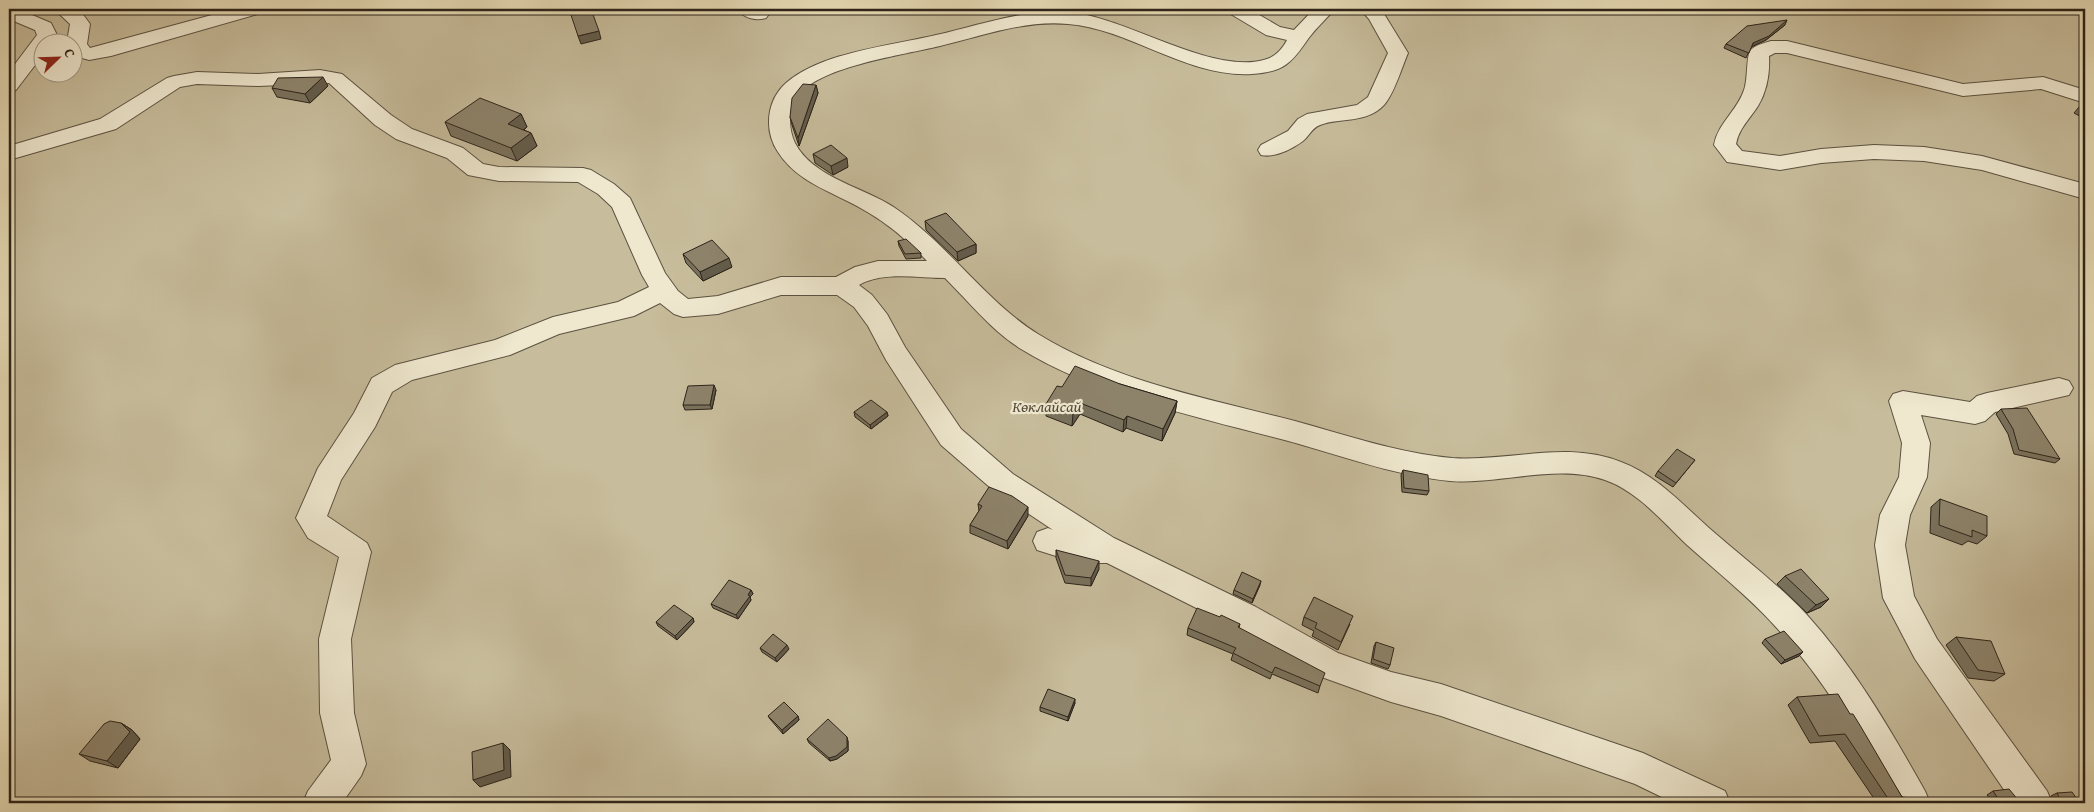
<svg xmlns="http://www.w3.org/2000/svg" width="2094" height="812" font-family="'Gentium Book Plus',serif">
  <rect width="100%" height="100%" fill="#e6dbb5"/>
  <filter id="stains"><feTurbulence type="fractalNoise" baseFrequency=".004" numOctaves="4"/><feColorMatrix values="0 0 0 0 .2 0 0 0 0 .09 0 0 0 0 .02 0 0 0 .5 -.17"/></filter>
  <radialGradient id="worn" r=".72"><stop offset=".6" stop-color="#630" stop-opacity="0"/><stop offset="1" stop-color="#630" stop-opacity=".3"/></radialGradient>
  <path fill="#c7bc9b" stroke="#7a705a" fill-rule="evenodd" d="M9,9H2085V803H9ZM42,42H72V72H42Z"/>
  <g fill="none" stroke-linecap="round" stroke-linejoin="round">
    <defs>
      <path id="minor" d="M9,9H18L51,23L57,35L53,42H42V56L16,90L9,92V72L37,35L35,30L9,19Z
        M54,9H79L90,24L87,44L90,48L234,9H264L261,13L111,56L89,60L72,55V42H67L70,24Z
        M737,9H763L769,14L766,18C756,21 743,18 737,9Z
        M1226,9H1249L1280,27L1294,30L1314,9H1335C1326,19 1316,28 1308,39C1291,64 1283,72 1252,74C1187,78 1131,29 1068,24C1024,20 982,36 940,46C903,55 822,66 798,95C788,107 788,129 795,143C813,178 864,187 895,208C948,244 985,301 1038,334C1114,381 1209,399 1295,421C1346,435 1398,453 1452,458C1509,462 1566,440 1621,462C1656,475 1682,504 1709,528C1742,557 1777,583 1807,615C1855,668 1890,729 1925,791L1930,803H1893C1859,740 1824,678 1775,626C1748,596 1716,571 1686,544C1662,521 1637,491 1605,480C1556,463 1500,485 1450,481C1398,476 1348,458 1299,444C1211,420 1098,397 1021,349C991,330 970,303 945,278C918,278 883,271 859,285L872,295L887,314L905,347L961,429L1013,474L1114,538L1256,607L1338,653L1391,672L1441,684L1643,753L1725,791L1730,803H1674L1635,784L1441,716L1391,702L1316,675L1234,627L1107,563H1078L1037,550L1033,541L1037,532L1048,528L1053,530L993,490L941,445L886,360L868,326L854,307L837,295H781L718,314L683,317L674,314L660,303L634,316L559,334L510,355L412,380L392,392L375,427L341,480L327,516L367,543L371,552L351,639L354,713L366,764L361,776L342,803H303L308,791L331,760L320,713L319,639L339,557L308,538L296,518L318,468L354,413L372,378L395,365L495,340L553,317L618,302L649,287L642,275L612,207L598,194L578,182L499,181L468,175L447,158L396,139L375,125L329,83L258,86L197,84L180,87L116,129L9,160V146L100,119L167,78L174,76L197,72L258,74L320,70L342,74L391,115L412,129L463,148L483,164L499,167L583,168L591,170L614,184L630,198L665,273L678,291L688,299L718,296L781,277H836L855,267L878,261H927C910,243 891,226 869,213C838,193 799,185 778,152C764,131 766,101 786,83C822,52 890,46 936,35C980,25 1023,9 1069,12C1127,17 1214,77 1267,59C1276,56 1283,48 1287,40L1266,35L1229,13Z
        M1360,9H1381L1408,53C1402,67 1394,94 1384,105C1366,124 1341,117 1320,125C1312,128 1309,136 1303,141C1292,149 1275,158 1261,155L1258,150L1261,145L1288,131L1298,119L1307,114L1357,105L1368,97L1388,53L1369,19Z
        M1771,41H1787L1963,84L2043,77L2085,90V103L2041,89L1963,96L1787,53H1775L1769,56C1770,73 1767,91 1758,106C1749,120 1739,128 1736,144L1742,151L1780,156L1821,149L1874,145L1924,147L1982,156L2085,184V199L1982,170L1924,161L1874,159L1821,163L1780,170L1727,162L1714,145C1718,123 1737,111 1744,90C1748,80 1746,59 1750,51C1754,45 1765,43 1771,41Z
        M2059,378L2069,381L2073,388L2069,395L1995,412L1985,421L1975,424L1921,415L1930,443L1927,477L1910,515L1905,545L1914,596L1937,639L2047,791L2052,803H2013L1915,659L1883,598L1875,545L1880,515L1899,477L1902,443L1889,401L1893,394L1903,391L1970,402L1977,396L1987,393Z"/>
    </defs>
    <use href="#minor" stroke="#5b5241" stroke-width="2"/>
    <use href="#minor" fill="#efe8cf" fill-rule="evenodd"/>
  </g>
  <path fill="#79715c" stroke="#2d241a" d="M1785,25L1766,40L1751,47L1746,58L1724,48L1726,44Z
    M816,85L818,93L799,146L792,125L790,117Z
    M328,86L310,103L277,97L272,88Z
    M2085,100V119L2074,113Z
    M521,114L527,127L524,130L531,133L537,146L517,161L451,136L445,122Z
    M813,154L848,167L833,175L815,163Z
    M925,221L976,244V253L958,261L926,230Z
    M898,241L921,253V258L906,259L899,246Z
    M683,254L732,267L703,281L686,263Z
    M1120,384L1177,401L1175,413L1162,441L1126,428L1123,432L1080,414L1072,426L1046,416V404L1062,387Z
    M716,390L712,409L685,410L683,405Z
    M2001,409L2060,459L2055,463L2014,454L2008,434L1996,414Z
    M854,412H887L888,416L871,429L855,417Z
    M1695,460L1673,487L1655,476L1658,471Z
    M1403,470L1429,491L1427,495L1402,492L1401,475Z
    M1940,499L1987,536L1977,544L1968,541L1962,545L1930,533L1931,507Z
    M978,504L1028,516L1008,549L970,533V525L979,511Z
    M1056,550L1099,569L1091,586L1065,583L1056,558Z
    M1785,576L1829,599L1821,607L1807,613L1777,584Z
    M1260,585L1252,603L1233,594L1234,590Z
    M751,590L753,594L750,597L751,600L738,619L713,608L711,604Z
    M1304,617L1350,624L1338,650L1312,636L1314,631L1302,625Z
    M693,618L694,622L677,640L658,626L656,622Z
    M1240,624L1239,628L1320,686L1318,693L1272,674L1270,679L1231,660L1233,654L1187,635L1188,628Z
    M1956,637L2005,674L1994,681L1968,678L1946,645Z
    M1765,639L1799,656L1781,664L1762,643Z
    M1376,642L1390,665L1388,669L1371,663L1374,646Z
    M760,648L789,649L777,662L762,652Z
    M1797,697L1850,714L1902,797L1913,803H1877L1835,741L1810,743L1788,705Z
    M1075,703L1068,721L1040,711V707Z
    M768,716H798L799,720L783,734L770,719Z
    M121,723L132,730L140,739L118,768L90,761L79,754Z
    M807,739L848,741V751L837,759L830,761L809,743Z
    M1993,791L2019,801H2053L2051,796L2057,793L2080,803H1993L1987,795Z"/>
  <path fill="#635c4b" stroke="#2d241a" d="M1787,20L1785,25L1766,40L1751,47L1753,43Z
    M599,31L601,39L581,44L578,36Z
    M323,77L328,86L310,103L305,94Z
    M816,85L818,93L799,146L798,138Z
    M521,114L527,127L514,137L508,124Z
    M531,133L537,146L517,161L511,148Z
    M847,158L848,167L833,175L831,166Z
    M976,244V253L958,261L957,252Z
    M729,258L732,267L703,281L700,272Z
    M714,385L716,390L712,409L710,405Z
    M1177,401L1175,413L1162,441L1163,429Z
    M1080,403V414L1072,426L1073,414Z
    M887,412L888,416L871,429L870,425Z
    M1127,416L1126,428L1123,432L1124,420Z
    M1028,507V516L1008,549L1007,541Z
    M1099,561V569L1091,586V578Z
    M1261,581L1260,585L1252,603L1253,599Z
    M751,590L753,594L750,597L751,600L738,619L736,615Z
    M1829,599L1821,607L1807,613L1816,605Z
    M693,618L694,622L677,640L675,636Z
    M787,645L789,649L777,662L775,658Z
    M1803,652L1799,656L1781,664L1785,660Z
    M1075,699V703L1068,721V717Z
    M798,716L799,720L783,734L782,730Z
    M121,723L132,730L140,739L118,768L107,761Z
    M847,737L848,741V751L837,759L830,761L829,758Z
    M503,743L510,750L511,777L480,787L473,780Z"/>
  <path fill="#8d836b" stroke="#2d241a" d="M569,9H591L599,31L578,36Z
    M1787,20L1769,36L1753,43L1749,53L1726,44L1747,26Z
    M323,77L305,94L272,88L278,78Z
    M803,84L816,85L798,138L790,117L792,98Z
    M480,98L521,114L508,124L531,133L511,148L445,122Z
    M2085,100V107L2081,105Z
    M831,145L847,158L831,166L813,154Z
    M946,213L976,244L957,252L925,221Z
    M906,239L921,253L905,254L898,241Z
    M712,240L729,258L700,272L683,254Z
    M1075,366L1120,384L1177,401L1163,429L1127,416L1124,420L1080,403L1073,414L1046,404L1057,386L1062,387Z
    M714,385L710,405H683L688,386Z
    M871,400L887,412L870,425L854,412Z
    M2027,408L2060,459L2019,450L2013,429L2001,409Z
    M1677,449L1695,460L1676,483L1658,471Z
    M1403,470L1428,475L1429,491L1404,488Z
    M989,487L1012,496L1028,507L1007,541L970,525L982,506L978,504Z
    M1940,499L1987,516V536L1972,530V537L1939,525Z
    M1056,550L1099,561L1091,578L1065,575Z
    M1801,569L1829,599L1816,605L1785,576Z
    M1242,572L1261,581L1253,599L1234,590Z
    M729,580L751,590L748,595L750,596L736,615L711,604Z
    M1314,597L1353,616L1341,642L1315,628L1317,623L1304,617Z
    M674,605L693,618L675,636L656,622Z
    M1197,608L1220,617L1221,615L1240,624L1238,627L1325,673L1320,686L1275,667L1272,673L1233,653L1236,648L1188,628Z
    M1784,631L1803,652L1785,660L1765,639Z
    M773,634L787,645L775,658L760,648Z
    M1956,637L1991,641L2005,674L1978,670Z
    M1376,642L1394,648L1390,665L1373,659Z
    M1048,689L1075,699L1068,717L1040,707Z
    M1838,694L1850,714H1853L1861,727L1902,797L1910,798L1913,803H1891L1845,734L1819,736L1797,697Z
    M784,702L798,716L782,730L768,716Z
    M828,719L847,737V747L836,756L829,758L807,739Z
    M110,721L121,723L130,732L107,761L79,754L104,724Z
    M503,743L504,770L473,780L472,752Z
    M2009,789L2019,801H2058L2060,799L2057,793L2072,792L2080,803H2001L1993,791Z"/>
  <g text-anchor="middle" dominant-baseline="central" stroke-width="4.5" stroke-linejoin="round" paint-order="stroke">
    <g font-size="16" font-style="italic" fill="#544a3a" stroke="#efe8cf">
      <text x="1047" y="406">Көклайсай</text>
    </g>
  </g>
  <rect width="2094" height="812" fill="none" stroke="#e6dbb5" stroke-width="30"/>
  <rect x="10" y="10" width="2074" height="792" fill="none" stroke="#2d241a" stroke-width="2.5"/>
  <rect x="15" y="15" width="2064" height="782" fill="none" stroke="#2d241a"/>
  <g transform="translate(58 58) rotate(67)"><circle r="24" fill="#efe8cf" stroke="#a19a87"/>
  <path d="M0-4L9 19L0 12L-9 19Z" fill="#8f2418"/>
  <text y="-8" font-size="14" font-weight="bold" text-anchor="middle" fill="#2d241a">С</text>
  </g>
  <rect width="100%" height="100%" filter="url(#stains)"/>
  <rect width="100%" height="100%" fill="url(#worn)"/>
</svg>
